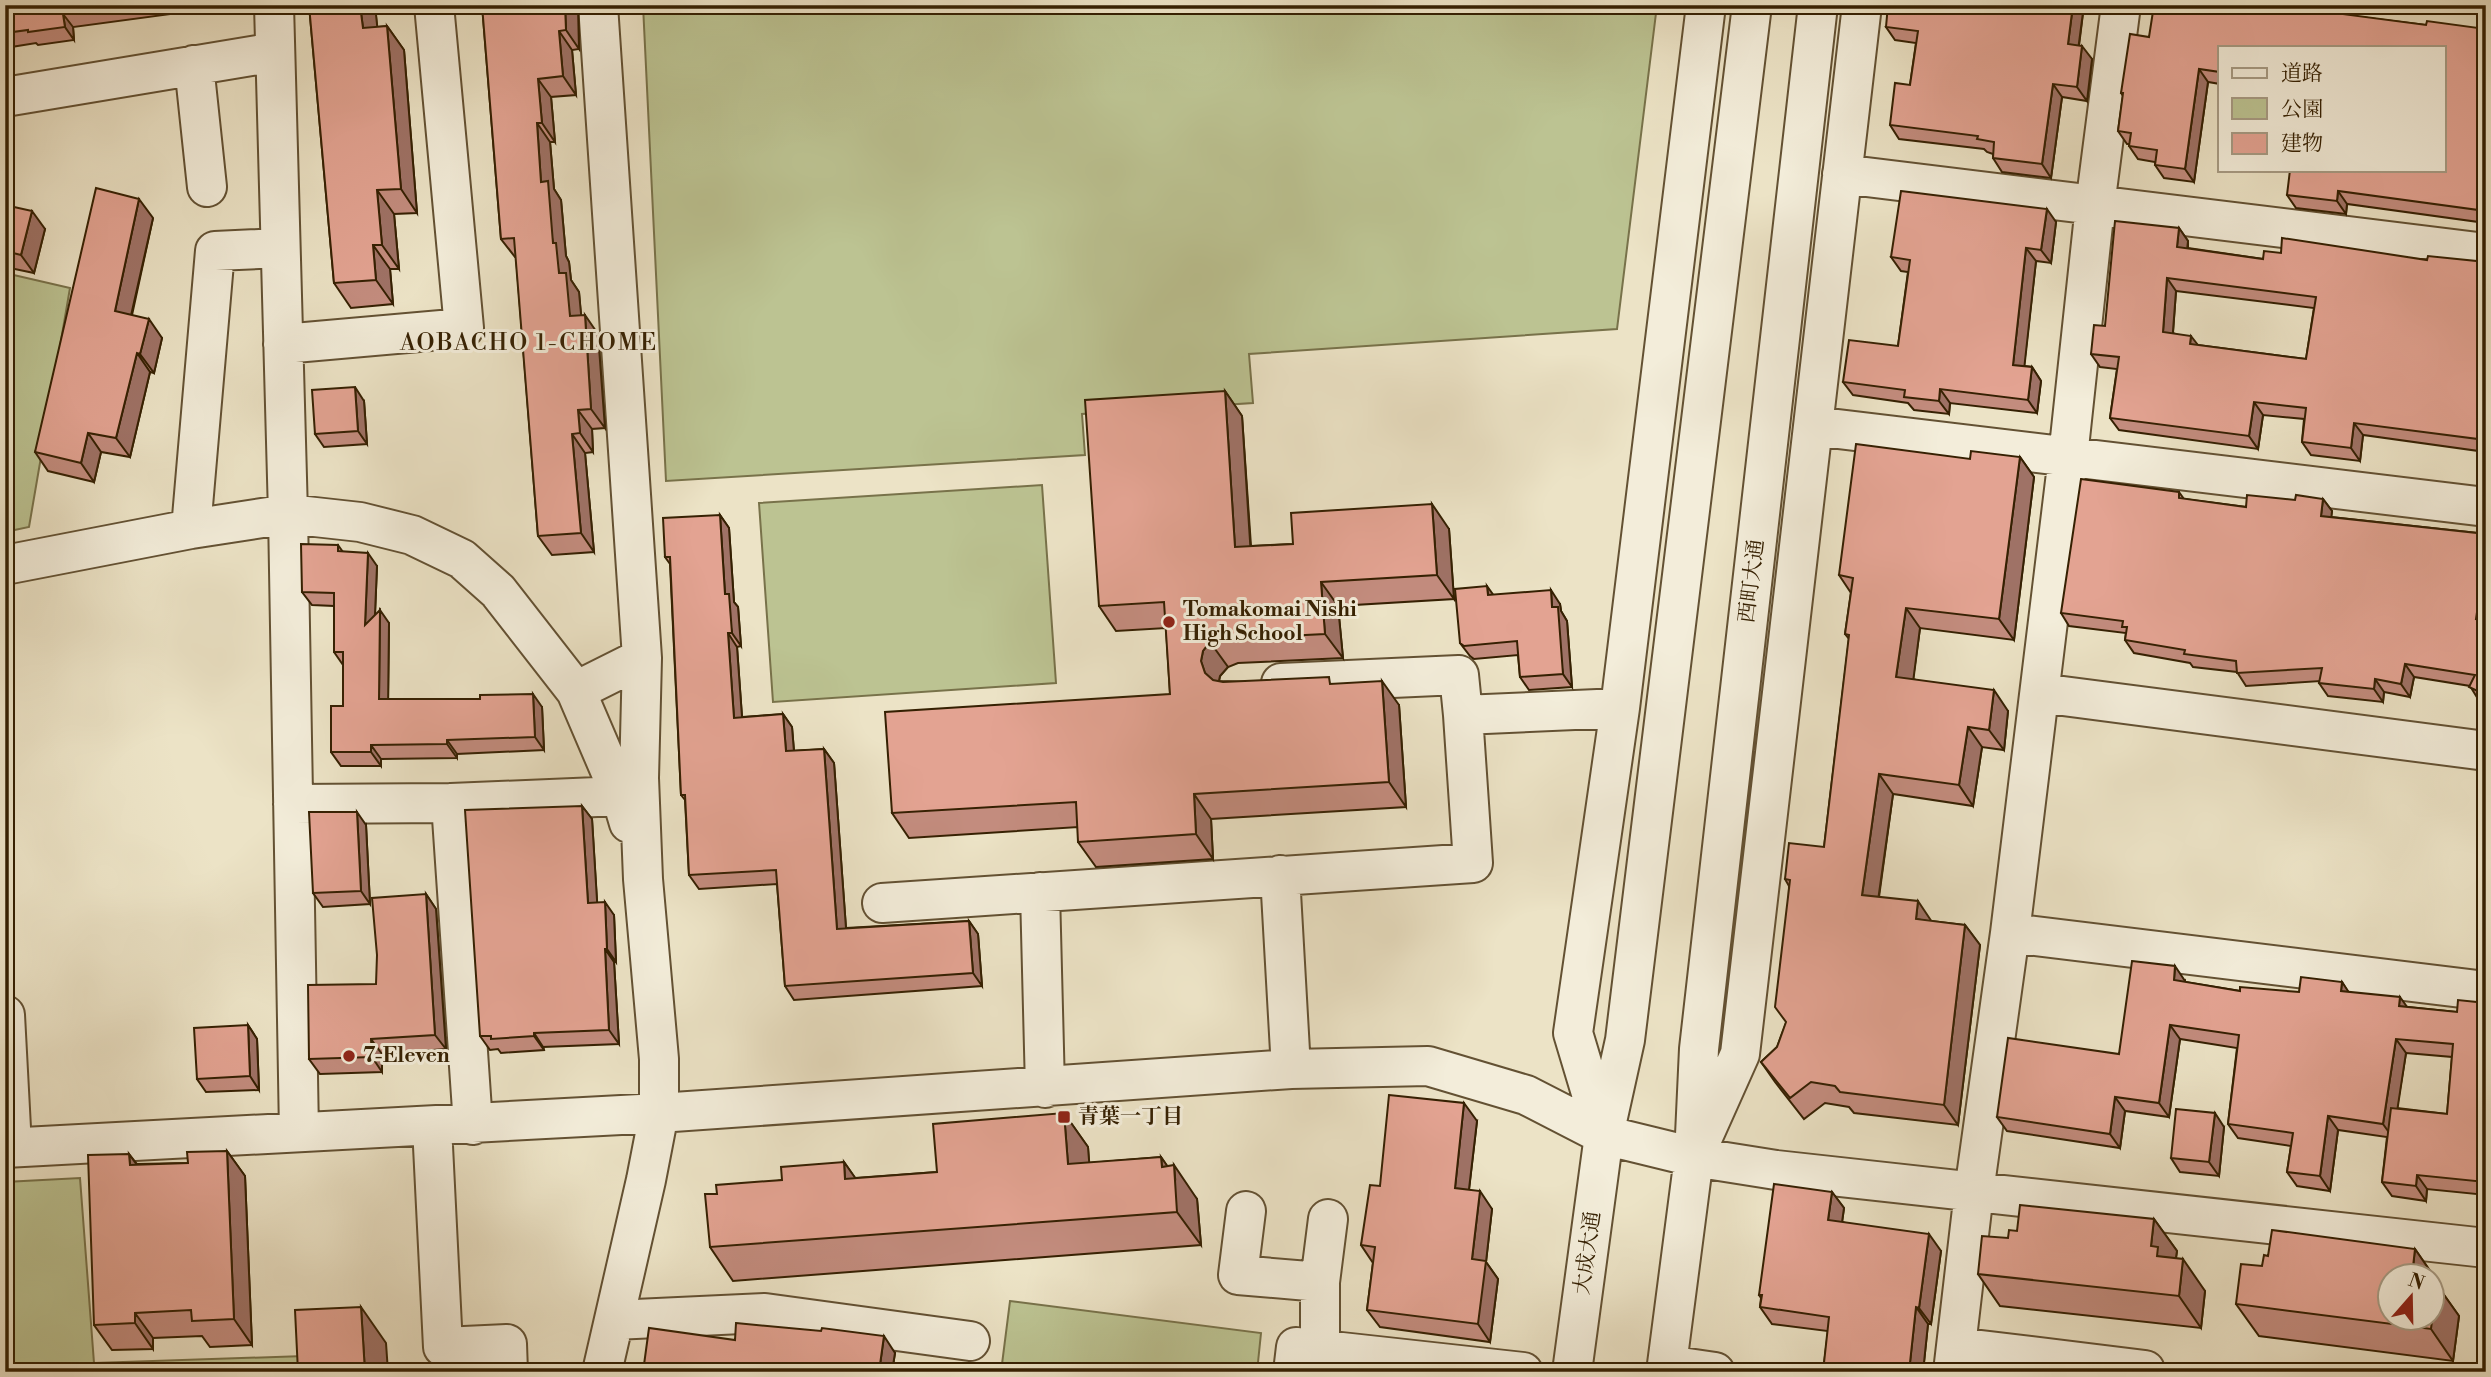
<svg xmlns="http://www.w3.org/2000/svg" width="2491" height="1377" font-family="'Libre Bodoni','Noto Serif JP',serif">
  <rect width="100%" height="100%" fill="#ece3c6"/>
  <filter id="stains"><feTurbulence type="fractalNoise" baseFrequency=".00286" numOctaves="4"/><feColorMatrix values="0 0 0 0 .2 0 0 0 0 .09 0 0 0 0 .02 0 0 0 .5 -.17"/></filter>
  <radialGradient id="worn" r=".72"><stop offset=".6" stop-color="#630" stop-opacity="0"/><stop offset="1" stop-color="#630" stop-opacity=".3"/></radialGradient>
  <path fill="#bcc392" stroke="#78724a" stroke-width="2" d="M643,5H1657L1617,329L1249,354L1253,403L1082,414L1085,455L666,481Z
    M5,273L70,288L29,527L5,532Z
    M1042,485L1056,683L773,702L759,503Z
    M80,1178L94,1363L304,1356L305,1372H5V1182Z
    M1010,1301L1261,1333L1257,1372H1001Z"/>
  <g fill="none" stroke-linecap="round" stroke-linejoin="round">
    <defs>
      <path id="minor" d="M274,5L288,514L299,1132
        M598,5L642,658L639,778L643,879L659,1059V1113L646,1180L602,1372
        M194,65L207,187
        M5,97L275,52
        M1842,174L2486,253
        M283,344L464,328L434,5
        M1813,426L2486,507
        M191,529L215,251L280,248
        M5,565L191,529L288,514L360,522L412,535L462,559L498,591L576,691L621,796L629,823
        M1281,683L1459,675L1463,715
        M576,691L642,658
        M2040,693L2486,751
        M451,803L473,1125
        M293,804L451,803L621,796
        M1280,875L1291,1069
        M1040,892L1045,1088
        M882,903L1473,863L1463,715L1620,708
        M2010,933L2486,991
        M5,1015L12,1147
        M432,1126L443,1347L507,1344L508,1372
        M1603,1133L1573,1033L1620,708L1706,5
        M1702,1139L1740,1054L1862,5
        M5,1148L659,1113L1291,1069L1428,1066L1526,1095L1604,1135L1694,1157L1776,1170L2486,1248
        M1246,1211L1238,1275L1320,1282V1349
        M1320,1282L1328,1219
        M614,1320L765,1313L970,1341
        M1956,1347L2145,1370
        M1667,1365L1715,1372
        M1293,1372L1296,1347L1523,1372
        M1572,1372L1604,1135L1625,1040L1752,5
        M1666,1372L1694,1157L1699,1049L1818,5
        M1953,1372L1974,1192L2010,933L2068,457L2095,206L2121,5"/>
    </defs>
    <use href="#minor" stroke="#635133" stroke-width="42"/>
    <use href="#minor" stroke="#f3edda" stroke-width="38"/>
  </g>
  <path fill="#c38c7e" stroke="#352002" stroke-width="2" fill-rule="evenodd" d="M5,5H170L171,14L73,27L74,40L38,45L36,43L5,48Z
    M309,5H375L377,27L387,26L404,50L417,213L394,214L399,269H390L393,304L351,308L334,283Z
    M482,5H578L579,49L572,50L576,95L551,97L555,142H550L554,189L561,200L566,256L569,262L571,280L579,292L581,316L598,334L605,428L592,429L593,452L585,453L594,552L552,555L538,536L516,257H515L501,239Z
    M2084,5L2079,46L2092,59L2087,101L2062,97L2051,178L2002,172L1993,158V154L1987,152L1984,149L1899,139L1890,125L1910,85L1916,43L1895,40L1886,27Z
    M2353,6L2352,16L2426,25L2486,29V223L2347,204L2346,214L2296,208L2287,195L2444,47H2220V84L2208,82L2194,182L2164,178L2155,165V162L2138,159L2129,146V144H2127L2118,131L2123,96L2121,93L2149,37Z
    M5,184L12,194L9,206L45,229L34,273L5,267Z
    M153,218L132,315L162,338L154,373L150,372L130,457L101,452L94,482L48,471L35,452Z
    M2056,222L2051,263L2036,261L2024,366L2032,367L2041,381L2037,413L1950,403L1949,414L1914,410L1908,403L1853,395L1843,382L1898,346L1908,272L1901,271L1891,257Z
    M2179,228L2188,241V248L2263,259L2281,253L2486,262V452L2363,435L2360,461L2311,455L2302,442L2304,419L2263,415L2258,449L2119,430L2110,418L2117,369L2100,367L2091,354L2105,326ZM2176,291L2314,308L2306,359L2198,345L2173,333Z
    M1225,391L1242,416L1251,546L1293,544L1449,529L1454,599L1338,606L1343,658L1238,663L1228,667L1220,676L1219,681L1333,684L1399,705L1406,807L1211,819L1213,859L1096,867L1078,842V827L909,838L892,813L1170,694L1166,628L1116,631L1099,606Z
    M364,401L367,444L324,447L315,434Z
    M2020,457L2034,477L2014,640L1920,628L1913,679L2008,711L2004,750L1982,747L1973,806L1893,794L1879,897L1931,921L1965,925L1980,945L1958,1125L1854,1113L1849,1107L1825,1103L1804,1119L1775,1082L1761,1062L1777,1047L1786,1023L1789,886L1785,879L1824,847L1849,639L1845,634L1851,593L1839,575L1970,459Z
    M2179,492L2184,499L2246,507L2295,500L2323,499L2332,511L2331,517L2486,534V703L2478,699L2470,686L2414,677L2410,697L2384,692L2383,702L2328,696L2319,683L2320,681L2246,686L2237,672L2193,667L2190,663L2134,653L2125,640L2126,633L2069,626L2061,613Z
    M720,515L729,528L734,602L738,607L741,646L737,647L742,717L783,714L792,727L794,751L824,749L834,763L846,928L969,921L978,934L982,986L794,1000L785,986L777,884L699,889L689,875L685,800L681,795L670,564L665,557Z
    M338,545L343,552L377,566L375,614L389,623L388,699L542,707L544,750L457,754V758L381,759V766H341L331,752L343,706V665L334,652V606L312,605L302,592Z
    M1493,595L1560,604L1561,611L1567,621L1572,687L1529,690L1520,677L1518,655L1474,659L1470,656L1460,643Z
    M582,806L592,819L597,902L614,915L616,962H614L619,1044L543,1047L544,1050L501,1053L498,1049L490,1050L480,1036Z
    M366,825L370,904L323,907L313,893Z
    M426,894L436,909L446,1049L382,1054V1072L320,1074L309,1059L376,984Z
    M2185,981V982L2240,991L2299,992L2342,982L2348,992L2407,1007L2457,1012L2486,1003V1195L2427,1189L2426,1201L2392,1196L2382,1182L2387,1137L2338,1130L2330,1191L2297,1186L2287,1172L2291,1146L2238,1138L2228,1124L2237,1048L2180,1039L2169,1117L2125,1111L2120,1148L2007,1131L1997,1117L2119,1054ZM2406,1053L2452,1057L2447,1114L2397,1108Z
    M248,1025L257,1039L259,1090L206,1092L197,1079Z
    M1064,1113L1088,1147L1089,1163L1161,1157L1167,1166L1197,1199L1201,1245L733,1281L710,1247L717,1194L782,1180L844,1162L855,1178L937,1172Z
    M1477,1121L1469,1190L1492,1209L1486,1262L1498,1279L1490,1342L1380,1327L1367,1310L1373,1263L1361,1245L1380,1186Z
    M2224,1127L2219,1176L2180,1172L2171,1158Z
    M227,1151L245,1176L252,1345L210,1347L202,1336L153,1338V1349L112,1350L94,1325L129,1154L137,1164L188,1163Z
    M1832,1192L1844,1208L1842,1222L1941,1251L1931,1324H1928L1923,1372H1823L1828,1331L1772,1324L1760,1307L1761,1298L1759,1295Z
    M2154,1219L2177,1251L2176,1258L2205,1291L2201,1328L2000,1306L1978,1274L2008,1238L2017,1231Z
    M2415,1249L2437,1281V1285L2459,1316L2453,1361L2259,1336L2236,1304L2262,1266L2268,1256Z
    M735,1340L895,1353L892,1372H643Z"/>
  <path fill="#9f7266" stroke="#352002" stroke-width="2" d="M165,5H170L171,14Z
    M360,5H375L380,53L363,28Z
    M565,5H578L579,49L566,30Z
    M2073,5H2084L2077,58L2068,44Z
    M2343,5H2352L2353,6L2351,27L2342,14Z
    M63,14L73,27L74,40L65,27Z
    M387,26L404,50L417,213L401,189Z
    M559,31L572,50L576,95L563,76Z
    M2082,46L2092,59L2087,101L2077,87Z
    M2199,69L2208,82L2194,182L2185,169Z
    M538,79L551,97L555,142L542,123Z
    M2053,84L2062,97L2051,178L2042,164Z
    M537,123L550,142L554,189L561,200L566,256L569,262L571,280L579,292L583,335L570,316L559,273L541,182Z
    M5,184L12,194L6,220H5Z
    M377,190L394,214L399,269L382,245Z
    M2338,191L2347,204L2346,214L2337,201Z
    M139,199L153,218L128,329L115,311Z
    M2047,209L2056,222L2051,263L2041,250Z
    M32,211L45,229L34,273L21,255Z
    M2179,228L2188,241L2186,260L2177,247Z
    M373,245L390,269L393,304L376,280Z
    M2026,248L2036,261L2023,379L2013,365Z
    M2167,278L2176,291L2172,344L2163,332Z
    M585,315L598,334L605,428L591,409Z
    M149,319L162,338L154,373L140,354Z
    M2191,336L2201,349L2190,344Z
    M137,353L150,372L130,457L116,438Z
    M2032,367L2041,381L2037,413L2028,400Z
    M355,387L364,401L367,444L358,431Z
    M1940,389L1950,403L1949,414L1939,401Z
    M1225,391L1242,416L1252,572L1235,547Z
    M2254,402L2263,415L2258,449L2249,436Z
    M578,410L592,429L593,452L580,433Z
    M2354,423L2363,435L2360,461L2351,448Z
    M88,433L101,452L94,482L81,463Z
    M572,434L585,453L594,552L581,533Z
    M2020,457L2034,477L2014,640L1999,619Z
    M2323,499L2332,511L2330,529L2321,516Z
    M1432,504L1449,529L1454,599L1437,575Z
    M720,515L729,528L734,602L738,607L741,646L732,633L725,594Z
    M368,553L377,566L374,638L365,625Z
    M2484,564L2486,567V628L2476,619Z
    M1321,582L1338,606L1343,658L1325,634Z
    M1487,586L1497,600L1488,595Z
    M1551,590L1560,604L1561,611L1567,621L1572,687L1563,674L1552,607Z
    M1906,608L1920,628L1911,698L1896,677Z
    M380,610L389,623L388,713L379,699Z
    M728,633L737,647L743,731L734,718Z
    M1210,642L1228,667L1220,676L1218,685L1205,673L1201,661L1203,651Z
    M2405,664L2414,677L2410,697L2401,684Z
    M2375,679L2384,692L2383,702L2374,689Z
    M1382,681L1399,705L1406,807L1389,782Z
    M1994,690L2008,711L2004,750L1989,730Z
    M533,694L542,707L544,750L535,737Z
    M783,714L792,727L795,764L786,751Z
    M1968,727L1982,747L1973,806L1959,785Z
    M447,740L457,754V758L447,744Z
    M371,745L381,759V766L371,752Z
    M824,749L834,763L847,942L837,929Z
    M1879,774L1893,794L1876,915L1862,895Z
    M1194,794L1211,819L1213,859L1196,834Z
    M582,806L592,819L598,916L588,903Z
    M357,812L366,825L370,904L361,891Z
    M426,894L436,909L446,1049L435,1035Z
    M1918,901L1932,922L1916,919Z
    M605,902L614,915L616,962L607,949Z
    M969,921L978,934L982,986L973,973Z
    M1965,925L1980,945L1958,1125L1944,1105Z
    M605,949L614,962L619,1044L609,1030Z
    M2175,966L2185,981L2184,995L2174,980Z
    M2342,982L2352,997L2341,991Z
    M2400,997L2410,1011L2399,1006Z
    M248,1025L257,1039L259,1090L250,1076Z
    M2170,1025L2180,1039L2169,1117L2159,1103Z
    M534,1033L543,1047L544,1050L534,1036Z
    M371,1039L382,1054V1072L372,1057Z
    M2396,1039L2406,1053L2393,1138L2383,1124Z
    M2115,1097L2125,1111L2120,1148L2110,1134Z
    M1464,1103L1477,1121L1467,1206L1455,1188Z
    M1064,1113L1088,1147L1092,1198L1068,1164Z
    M2215,1113L2224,1127L2219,1176L2209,1162Z
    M2328,1116L2338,1130L2330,1191L2320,1176Z
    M227,1151L245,1176L252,1345L234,1319Z
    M129,1154L147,1179L130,1165Z
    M1161,1157L1175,1177L1174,1165L1197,1199L1201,1245L1177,1212L1162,1167Z
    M844,1162L868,1196L845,1179Z
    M2417,1175L2427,1189L2426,1201L2416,1186Z
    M1480,1191L1492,1209L1486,1262L1498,1279L1490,1342L1478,1324L1472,1259Z
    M1832,1192L1844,1208L1840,1237L1828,1220Z
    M2154,1219L2177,1251L2174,1270L2179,1288L2151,1246Z
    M1929,1234L1941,1251L1931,1324L1919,1308Z
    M2415,1249L2437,1281V1285L2459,1316L2453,1361L2431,1329L2432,1276H2412Z
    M2183,1259L2205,1291L2201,1328L2179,1296Z
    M361,1307L386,1343L388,1372H365Z
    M1916,1307L1928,1324L1923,1372H1909Z
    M135,1313L153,1338V1349L135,1323Z
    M884,1336L895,1353L892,1372H879Z"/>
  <path fill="#e3a392" stroke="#352002" stroke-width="2" fill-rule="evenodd" d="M5,5H128L63,14L65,27L28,32V30L5,33Z
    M309,5H360L363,28L387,26L401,189L377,190L382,245H373L376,280L334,283Z
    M482,5H565L566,30L559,31L563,76L538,79L542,123H537L541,182L548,181L553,243H556L559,273H566L570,316L585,315L591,409L578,410L580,433L572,434L581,533L538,536L514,238L501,239Z
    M1888,5H2073L2068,44L2082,46L2077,87L2053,84L2042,164L1993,158L1994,142L1977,139L1978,136L1890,125L1895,83L1910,85L1918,31L1886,27Z
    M2154,5H2343L2342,14L2426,25L2427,21L2486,29V211L2338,191L2337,201L2287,195L2290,170H2444V47H2220V72L2199,69L2185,169L2155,165L2157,150L2129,146L2131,133L2118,131L2123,93H2121L2130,34L2149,37Z
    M96,188L139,199L115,311L149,319L140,354L137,353L116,438L88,433L81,463L35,452Z
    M1901,191L2047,209L2041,250L2026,248L2013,365L2032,367L2028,400L1940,389L1939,401L1904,397L1905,390L1843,382L1849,340L1898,346L1910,260L1891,257Z
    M5,205L32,211L21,255L5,251Z
    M2115,221L2179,228L2177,247L2263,259L2264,251L2281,253L2282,238L2427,260L2428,256L2486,262V440L2354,423L2351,448L2302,442L2306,408L2254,402L2249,436L2110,418L2119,357L2091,354L2094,325L2105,326ZM2167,278L2316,297L2306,359L2190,344L2191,336L2163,332Z
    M355,387L358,431L315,434L312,390Z
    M1225,391L1235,547L1293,544L1291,513L1432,504L1437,575L1321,582L1325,634L1221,639L1210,642L1203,651L1201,661L1205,673L1213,680L1223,682L1329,677L1330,684L1382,681L1389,782L1194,794L1196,834L1078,842L1076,802L892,813L885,712L1170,694L1164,602L1099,606L1085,400Z
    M1856,444L1970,459L1971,451L2020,457L1999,619L1906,608L1896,677L1994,690L1989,730L1968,727L1959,785L1879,774L1862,895L1918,901L1916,919L1965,925L1944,1105L1840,1092L1835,1086L1811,1082L1790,1098L1761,1062L1777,1047L1786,1022L1775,1007L1790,880L1785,879L1789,843L1824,847L1849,635L1845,634L1853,578L1839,575Z
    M2081,479L2179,492V498L2246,507L2247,495L2295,500L2296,495L2323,499L2321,516L2486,534V564H2484L2476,619L2486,620V695L2469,687L2475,675L2405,664L2401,684L2375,679L2374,689L2319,683L2322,668L2237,673L2236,661L2184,654L2185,650L2125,640L2127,627H2122L2123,621L2061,613Z
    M720,515L725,594H729L732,633H728L734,718L783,714L786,751L824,749L837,929L969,921L973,973L785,986L776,870L689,875L685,795H681L670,557H665L663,518Z
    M301,544L338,545V551L368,553L365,625L380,610L379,699H480V695L533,694L535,737L447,740V744L371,745V752H331V706H343V652H334V593L302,592Z
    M1487,586L1488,595L1551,590L1552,607H1558L1563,674L1520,677L1517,641L1464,646L1460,643L1455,589Z
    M582,806L588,903L605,902L607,949H605L609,1030L534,1033V1036L491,1039V1036H480L465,810Z
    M309,812H357L361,891L313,893Z
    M426,894L435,1035L371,1039L372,1057L309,1059L308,985L376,984L377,955L372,898Z
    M2132,961L2175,966L2174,980L2240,991V987L2299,992L2301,977L2342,982L2341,991L2400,997L2399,1006L2457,1012L2458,1000L2486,1003V1170L2485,1182L2417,1175L2416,1186L2382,1182L2391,1108L2447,1114L2453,1044L2396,1039L2383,1124L2328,1116L2320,1176L2287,1172L2293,1133L2228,1124L2239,1035L2170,1025L2159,1103L2115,1097L2110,1134L1997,1117L2008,1038L2119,1054Z
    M248,1025L250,1076L197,1079L194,1028Z
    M1389,1095L1464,1103L1455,1188L1480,1191L1472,1259L1486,1261L1478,1324L1367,1310L1375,1247L1361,1245L1370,1185L1380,1186Z
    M2176,1109L2215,1113L2209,1162L2171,1158Z
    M1064,1113L1068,1164L1161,1157L1162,1167L1174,1165L1177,1212L710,1247L705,1194H717L716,1185L782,1180L781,1167L844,1162L845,1179L937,1172L933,1124Z
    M227,1151L234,1319L192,1321L191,1310L135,1313V1323L94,1325L88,1155L129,1154L130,1165L188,1163L187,1152Z
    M1774,1184L1832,1192L1828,1220L1929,1234L1919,1308L1916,1307L1909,1372H1823L1829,1317L1760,1307L1762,1295H1759Z
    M2020,1205L2154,1219L2151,1246L2158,1247L2157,1256L2183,1259L2179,1296L1978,1274L1982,1236L2008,1238L2009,1230L2017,1231Z
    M2272,1230L2415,1249L2412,1276H2390V1318H2432V1284H2436L2431,1329L2236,1304L2241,1264L2262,1266L2264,1255L2268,1256Z
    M361,1307L365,1372H298L295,1310Z
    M736,1323L821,1331L822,1328L884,1336L879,1372H741L705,1370V1372H643L649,1328L735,1340Z"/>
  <g fill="#8f2418" stroke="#f3edda" stroke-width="2.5">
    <circle cx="1169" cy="622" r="7"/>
    <circle cx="349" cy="1056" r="7"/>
    <rect x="1057" y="1110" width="14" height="14" rx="3.5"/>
  </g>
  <g text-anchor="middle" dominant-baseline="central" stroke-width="6" stroke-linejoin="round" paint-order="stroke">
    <g font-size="21" fill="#352002" stroke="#f3edda">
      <text transform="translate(1752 581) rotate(-83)">西町大通</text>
      <text transform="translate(1588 1253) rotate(-82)">大成大通</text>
    </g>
    <g font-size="21" font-weight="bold" fill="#352002" stroke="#f3edda" text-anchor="start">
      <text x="1183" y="610">Tomakomai Nishi<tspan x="1183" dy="24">High School</tspan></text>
      <text x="363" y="1056">7-Eleven</text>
      <text x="1078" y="1117">青葉一丁目</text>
    </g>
    <g font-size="23" letter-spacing="2" fill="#352002" stroke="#f3edda">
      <text x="529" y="343">AOBACHO 1-CHOME</text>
    </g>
  </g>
  <rect width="2491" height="1377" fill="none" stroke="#ece3c6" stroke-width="28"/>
  <rect x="7" y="7" width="2477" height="1363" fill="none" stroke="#352002" stroke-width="3.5"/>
  <rect x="14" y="14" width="2463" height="1349" fill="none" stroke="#352002" stroke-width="2"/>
  <rect x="2218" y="46" width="228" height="126" fill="#f3edda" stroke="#a79b84" stroke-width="2"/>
  <rect x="2232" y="68" width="35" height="10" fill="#f3edda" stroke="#a79b84" stroke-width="2"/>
  <text x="2281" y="80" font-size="21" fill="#352002">道路</text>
  <rect x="2232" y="98" width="35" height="21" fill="#bcc392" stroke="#a79b84" stroke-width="2"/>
  <text x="2281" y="116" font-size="21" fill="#352002">公園</text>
  <rect x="2232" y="133" width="35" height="21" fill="#e3a392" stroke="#a79b84" stroke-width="2"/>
  <text x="2281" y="150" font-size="21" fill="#352002">建物</text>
  <g transform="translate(2411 1297) rotate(20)"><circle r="33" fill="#f3edda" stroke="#a79b84" stroke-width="2"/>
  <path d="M0-5L12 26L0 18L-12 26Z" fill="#8f2418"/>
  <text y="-10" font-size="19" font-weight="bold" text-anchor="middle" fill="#352002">N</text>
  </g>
  <rect width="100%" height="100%" filter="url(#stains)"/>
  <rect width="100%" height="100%" fill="url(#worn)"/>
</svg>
